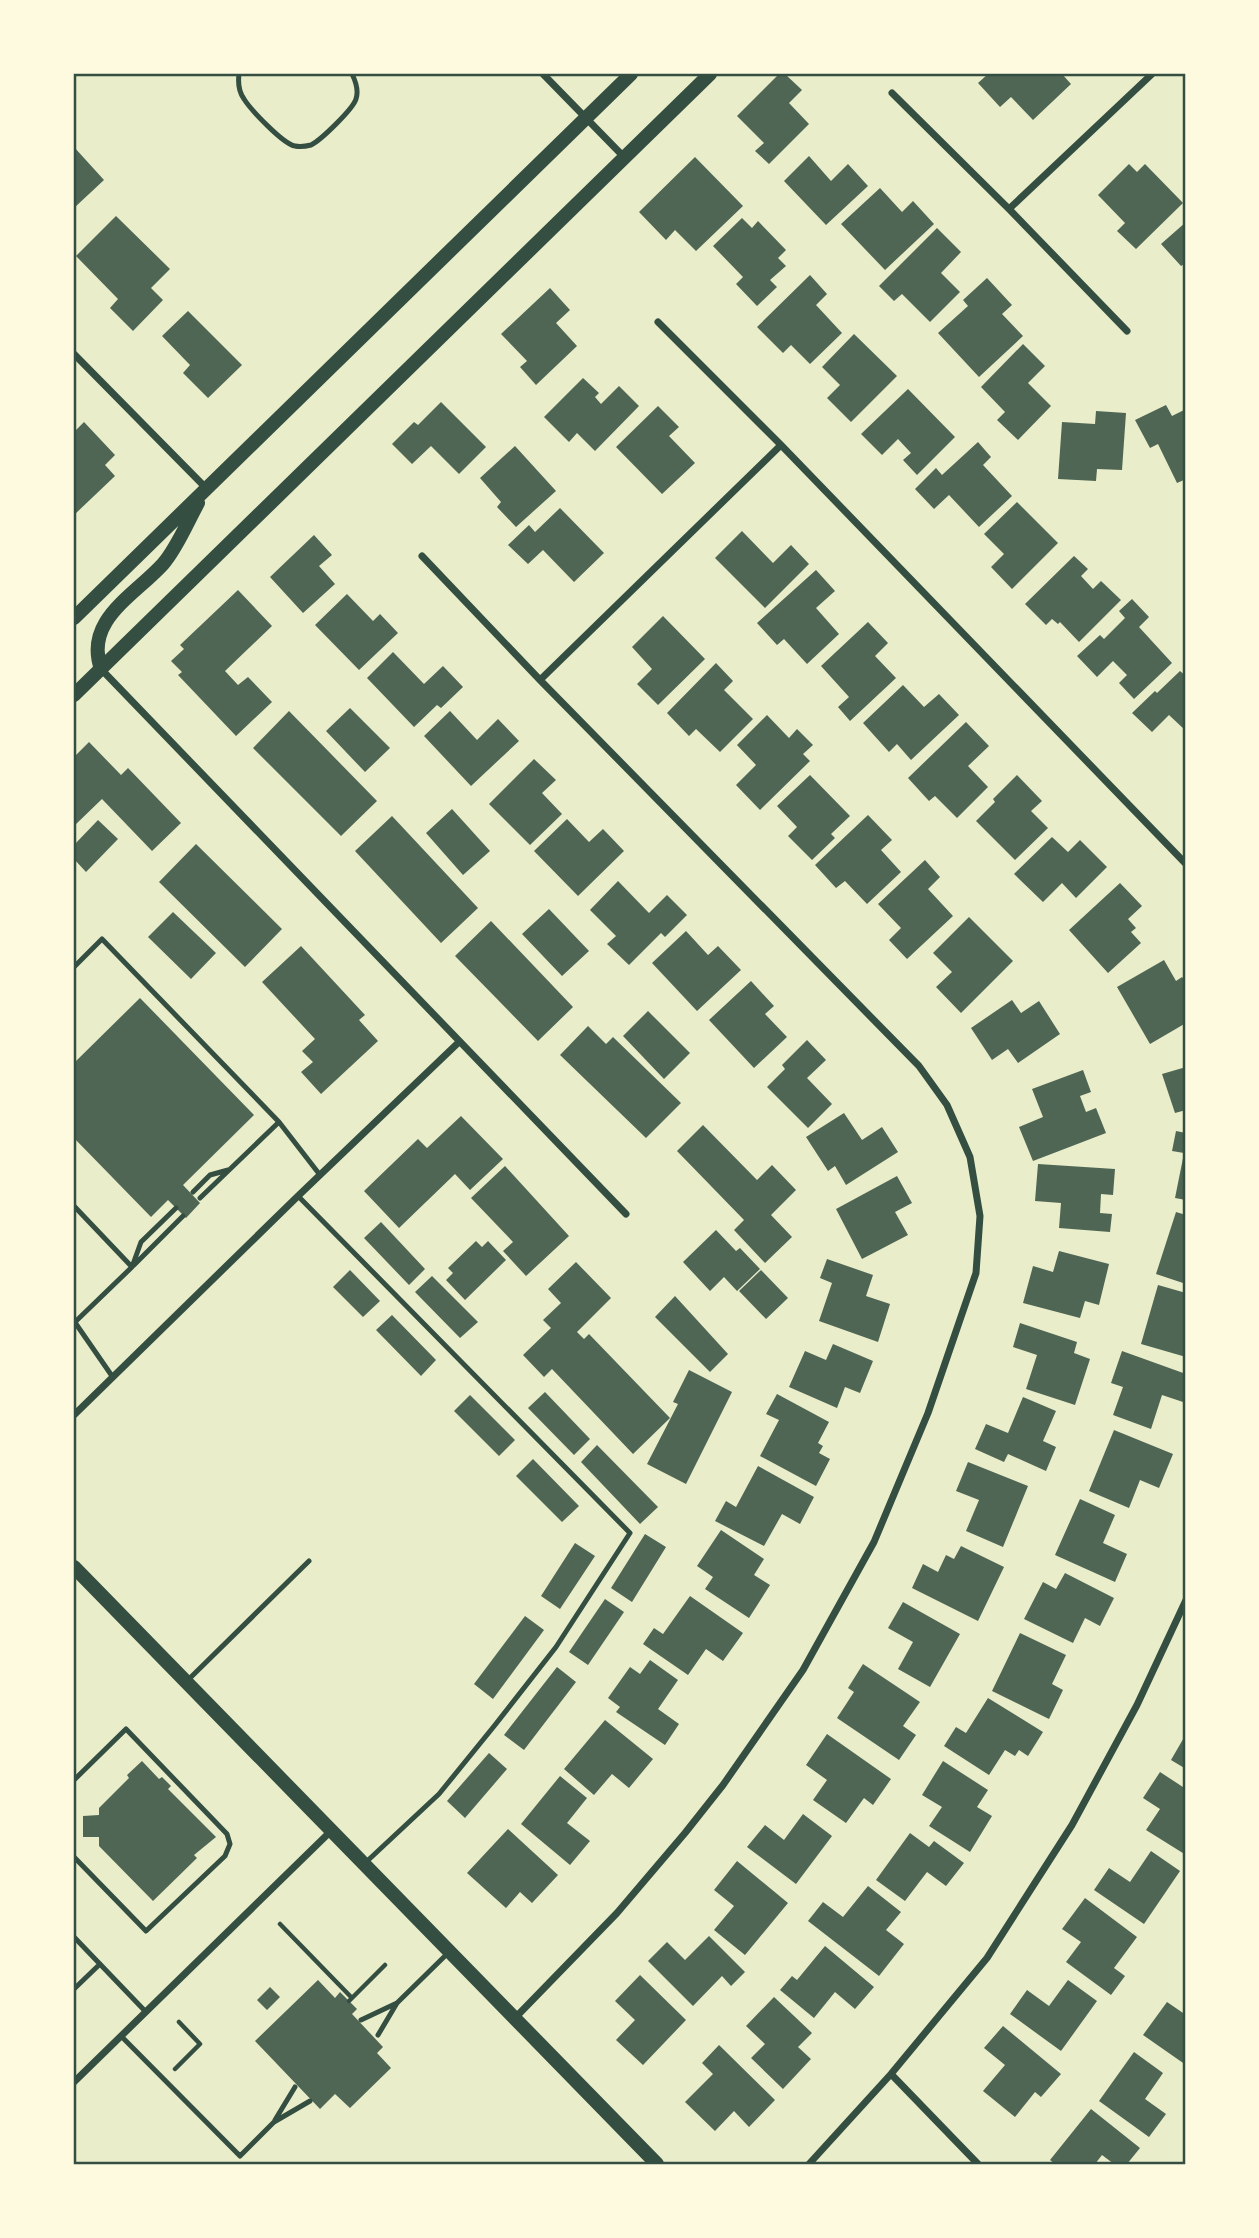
<svg xmlns="http://www.w3.org/2000/svg" width="1259" height="2238" font-family="'IBM Plex Sans',sans-serif">
  <rect width="100%" height="100%" fill="#e9edc9"/>
  <path fill="#4f6655" d="M779,74H785L802,90L789,103L809,124L769,164L755,151L764,143L737,116Z
    M988,74H1062L1071,84L1033,120L1011,97L1000,107L978,83Z
    M74,147L104,180L74,208Z
    M809,156L831,181L848,164L868,186L826,225L784,181Z
    M695,157L743,206L696,251L675,230L666,240L639,212Z
    M1129,164L1137,172L1145,164L1183,203L1136,249L1117,231L1125,223L1098,195Z
    M880,188L902,212L913,201L934,224L885,270L841,224Z
    M116,216L170,269L151,288L163,300L133,331L110,308L118,299L76,256Z
    M742,218L752,228L758,221L786,250L778,258L786,266L770,280L777,287L757,306L736,284L743,277L713,246Z
    M1186,222V263L1181,266L1161,244Z
    M937,228L961,252L941,273L960,292L930,322L902,294L894,301L879,286Z
    M810,275L827,294L816,305L842,333L810,364L791,345L783,353L757,327Z
    M987,278L1012,305L1002,314L1023,336L979,377L938,333L968,306L963,300Z
    M550,288L570,310L556,323L577,346L536,385L520,367L527,361L501,334Z
    M188,311L242,365L208,398L183,373L190,365L162,336Z
    M854,334L897,376L851,422L827,398L840,385L822,367Z
    M1023,344L1045,366L1028,383L1051,406L1018,440L997,420L1005,412L981,387Z
    M583,378L599,393L595,397L601,404L619,386L639,406L595,451L577,433L569,442L544,417Z
    M908,389L955,437L917,475L903,460L911,453L898,439L882,455L861,434Z
    M441,402L486,447L459,474L431,446L412,464L392,444L414,422L418,425Z
    M1166,405L1172,416L1186,409V479L1177,483L1158,444L1150,448L1135,420Z
    M658,406L679,427L669,436L695,463L662,494L616,447Z
    M1096,411L1126,413L1122,470L1097,469L1096,481L1058,479L1062,422L1095,424Z
    M84,422L115,455L105,465L115,476L74,515V432Z
    M978,442L991,457L983,465L1012,496L979,527L949,495L934,509L915,489L936,468L942,475Z
    M515,446L556,491L516,527L497,507L501,502L480,478Z
    M1017,502L1058,543L1012,589L991,567L1004,554L984,534Z
    M560,508L604,553L574,582L543,550L528,564L508,545L529,525L535,532Z
    M742,531L773,563L791,545L809,564L765,608L715,558Z
    M314,535L332,555L319,566L335,584L303,613L270,577Z
    M1074,556L1088,569L1081,576L1093,589L1101,581L1121,600L1079,642L1060,622L1058,624L1052,619L1046,625L1025,604Z
    M816,570L835,591L816,608L839,634L807,664L784,639L777,645L757,623Z
    M238,590L272,626L225,671L238,685L248,677L272,702L236,736L178,675L182,672L171,661L184,649L180,645Z
    M347,594L373,621L380,614L398,633L359,670L315,625Z
    M1132,599L1149,617L1139,627L1172,663L1134,699L1119,683L1127,675L1113,661L1097,677L1077,656L1100,635L1104,639L1125,618L1119,611Z
    M663,616L705,659L658,705L637,684L652,669L632,647Z
    M868,622L888,643L875,656L896,678L850,721L838,707L849,697L821,666Z
    M393,652L424,684L443,666L463,687L441,708L437,705L414,727L367,678Z
    M716,663L733,681L724,690L753,719L720,752L696,729L689,736L667,713Z
    M1180,671L1186,676V731L1169,715L1152,732L1132,713L1155,691L1157,693Z
    M903,685L924,707L939,694L959,715L911,760L897,744L889,752L863,723Z
    M350,708L390,748L365,772L326,731Z
    M289,711L377,801L341,836L253,748Z
    M450,711L477,740L498,719L519,741L471,786L424,736Z
    M767,715L789,738L797,729L813,745L803,754L810,761L760,810L736,785L756,765L737,745Z
    M966,722L989,746L968,766L988,787L957,818L935,796L929,801L908,778Z
    M89,742L121,775L128,768L181,823L152,851L102,799L74,826V757Z
    M534,759L556,780L542,793L562,814L530,845L489,804Z
    M810,775L850,816L831,834L835,838L812,860L788,836L797,827L777,806Z
    M1017,775L1042,801L1031,811L1048,828L1015,860L976,821L995,802L993,799Z
    M452,809L490,851L463,875L426,833Z
    M868,815L892,840L881,850L901,872L867,904L845,881L836,888L815,865Z
    M392,816L478,908L441,943L355,851Z
    M567,819L589,842L603,829L624,851L578,896L534,851Z
    M98,820L118,839L86,872L74,859V845Z
    M1052,837L1068,852L1080,840L1107,867L1076,898L1062,883L1043,902L1014,874Z
    M196,844L282,929L245,967L159,882Z
    M925,860L940,877L928,889L953,916L907,959L889,940L901,928L878,904Z
    M618,881L649,913L667,895L687,915L665,937L661,933L629,965L607,944L616,936L590,910Z
    M1120,883L1142,906L1128,919L1136,928L1131,932L1141,943L1108,973L1069,930Z
    M549,909L589,951L562,976L522,934Z
    M173,912L216,953L191,979L148,937Z
    M969,917L1013,961L961,1013L936,987L952,972L933,953Z
    M491,921L573,1007L538,1041L455,956Z
    M686,931L708,955L718,946L741,970L697,1011L652,963Z
    M301,946L365,1015L359,1020L378,1041L321,1094L301,1072L313,1062L302,1051L315,1039L262,982Z
    M1164,960L1176,981L1182,977L1186,982V1023L1150,1044L1117,987Z
    M751,981L774,1006L765,1014L787,1037L754,1068L709,1020Z
    M140,998L254,1115L183,1185L200,1203L186,1218L168,1200L151,1217L74,1138V1063Z
    M1012,1000L1021,1013L1039,1001L1060,1034L1018,1063L1008,1049L992,1060L971,1028Z
    M648,1011L690,1053L664,1079L623,1036Z
    M588,1026L606,1044L613,1037L681,1103L646,1138L560,1055Z
    M807,1040L826,1060L807,1078L832,1104L808,1128L767,1087L785,1069L782,1065Z
    M1186,1067V1110L1175,1113L1162,1074Z
    M1083,1070L1091,1092L1080,1096L1086,1112L1096,1108L1106,1133L1033,1161L1019,1127L1043,1117L1032,1089Z
    M844,1113L862,1140L882,1127L898,1152L846,1185L835,1166L828,1171L806,1137Z
    M461,1116L503,1159L470,1190L455,1174L399,1228L364,1191L418,1139L427,1148Z
    M703,1125L757,1180L772,1165L796,1190L771,1215L792,1237L765,1263L734,1230L744,1220L677,1151Z
    M1176,1131L1186,1133V1200L1175,1198L1184,1153L1172,1151Z
    M1038,1164L1115,1169L1113,1195L1101,1194L1100,1213L1112,1214L1110,1232L1059,1228L1061,1203L1035,1201Z
    M505,1166L569,1236L526,1276L503,1251L513,1242L471,1198Z
    M897,1176L912,1203L895,1212L908,1235L862,1259L836,1209Z
    M1176,1212L1186,1215V1284L1156,1274Z
    M381,1222L425,1269L409,1285L364,1238Z
    M716,1230L736,1251L740,1248L760,1269L737,1291L724,1277L710,1291L683,1262Z
    M476,1241L482,1247L488,1241L506,1260L465,1300L446,1280L453,1273L448,1268Z
    M1059,1251L1109,1264L1099,1305L1085,1301L1080,1318L1023,1303L1033,1266L1053,1272Z
    M827,1259L873,1275L866,1296L890,1304L878,1342L819,1321L832,1283L820,1278Z
    M576,1262L611,1298L577,1332L584,1339L589,1334L670,1418L633,1454L552,1369L544,1377L523,1355L551,1328L543,1320L561,1303L548,1289Z
    M350,1270L380,1301L363,1317L333,1287Z
    M761,1270L788,1298L766,1319L739,1291Z
    M432,1276L478,1322L460,1338L415,1292Z
    M1158,1285L1186,1293V1357L1141,1344Z
    M675,1296L728,1354L710,1372L655,1317Z
    M392,1315L436,1360L421,1376L376,1330Z
    M1020,1323L1077,1342L1074,1353L1090,1359L1075,1405L1026,1389L1037,1355L1013,1347Z
    M833,1344L873,1361L860,1393L845,1387L837,1408L789,1387L805,1351L826,1360Z
    M1122,1351L1186,1374V1403L1162,1395L1151,1429L1113,1415L1123,1387L1111,1383Z
    M689,1370L732,1392L686,1484L647,1464L678,1404L673,1402Z
    M545,1392L590,1439L574,1455L528,1408Z
    M777,1394L829,1422L818,1443L823,1446L819,1453L830,1459L816,1486L760,1456L779,1420L766,1414Z
    M470,1395L515,1440L499,1456L454,1411Z
    M1023,1397L1056,1411L1043,1441L1056,1447L1046,1471L1008,1454L1004,1462L975,1449L986,1424L1008,1433Z
    M1114,1430L1173,1454L1159,1488L1140,1480L1129,1508L1089,1491Z
    M597,1445L658,1507L640,1524L581,1462Z
    M533,1459L579,1506L562,1522L516,1476Z
    M968,1462L1028,1486L1003,1547L966,1531L979,1500L956,1491Z
    M758,1466L814,1497L800,1524L782,1514L764,1546L715,1521L726,1501L736,1507Z
    M1080,1499L1115,1515L1103,1543L1127,1554L1115,1582L1055,1555Z
    M721,1530L764,1559L754,1575L770,1585L749,1618L705,1589L713,1577L697,1566Z
    M645,1534L666,1547L632,1602L611,1588Z
    M575,1543L595,1556L560,1609L541,1596Z
    M961,1546L1004,1567L978,1621L912,1588L923,1564L938,1572L946,1555L954,1559Z
    M1065,1573L1114,1598L1100,1626L1085,1618L1073,1643L1024,1619L1043,1582L1056,1589Z
    M690,1596L743,1633L723,1661L706,1649L688,1675L643,1644L654,1628L663,1634Z
    M605,1599L624,1612L588,1665L569,1652Z
    M903,1602L960,1634L930,1687L898,1669L913,1642L888,1628Z
    M525,1616L544,1630L493,1699L474,1684Z
    M1020,1633L1066,1655L1052,1684L1063,1690L1049,1719L992,1691Z
    M650,1660L678,1680L658,1709L679,1724L665,1745L616,1712L620,1707L608,1698L630,1667L640,1674Z
    M863,1664L920,1702L903,1726L916,1735L899,1760L837,1718L854,1692L848,1688Z
    M557,1667L576,1682L524,1750L504,1735Z
    M988,1698L1043,1732L1028,1756L1019,1750L1015,1756L1005,1750L989,1775L944,1746L956,1727L966,1733Z
    M605,1720L653,1759L629,1788L612,1774L594,1795L564,1769Z
    M827,1734L891,1779L873,1805L864,1798L846,1823L813,1800L827,1780L806,1765Z
    M1186,1734V1769L1171,1760Z
    M489,1753L507,1769L465,1818L447,1801Z
    M142,1761L159,1779L162,1777L171,1786L168,1789L216,1837L194,1855L197,1858L153,1901L99,1846V1837H83V1816L99,1815V1808L129,1778L127,1775Z
    M943,1761L988,1790L977,1807L992,1816L970,1852L929,1826L942,1807L922,1795Z
    M1160,1772L1186,1789V1855L1146,1830L1160,1809L1143,1798Z
    M560,1776L587,1798L567,1823L590,1841L570,1865L521,1824Z
    M803,1814L832,1836L796,1884L747,1847L765,1825L784,1840Z
    M508,1829L558,1875L532,1903L520,1892L506,1908L467,1873Z
    M910,1833L929,1847L934,1841L964,1863L946,1886L927,1872L905,1901L876,1880Z
    M1151,1851L1180,1871L1144,1924L1094,1890L1109,1868L1130,1882Z
    M737,1861L788,1903L745,1955L714,1930L734,1906L714,1890Z
    M868,1886L901,1912L886,1930L904,1944L879,1976L808,1921L823,1902L843,1917Z
    M1085,1898L1137,1937L1114,1968L1125,1976L1111,1995L1066,1962L1081,1942L1062,1929Z
    M709,1936L745,1972L731,1986L722,1976L693,2006L648,1961L667,1942L685,1960Z
    M825,1946L874,1987L855,2009L835,1992L814,2018L780,1990L792,1976L797,1980Z
    M640,1975L686,2020L643,2065L616,2040L635,2020L615,2001Z
    M318,1980L335,1998L340,1992L357,2009L352,2014L383,2047L377,2053L391,2068L350,2108L335,2094L320,2109L255,2041Z
    M1068,1980L1097,2001L1061,2051L1010,2014L1027,1990L1049,2006Z
    M270,1987L280,1997L267,2010L257,2000Z
    M774,1997L812,2033L798,2047L811,2059L783,2089L751,2058L765,2044L746,2026Z
    M1167,2002L1186,2015V2065L1143,2035Z
    M1003,2026L1061,2074L1041,2097L1035,2092L1015,2117L983,2091L1005,2065L984,2048Z
    M719,2045L775,2100L749,2127L734,2111L715,2131L685,2102L713,2074L702,2063Z
    M1134,2052L1163,2073L1145,2099L1166,2114L1149,2137L1099,2101Z
    M1091,2109L1140,2148L1127,2164H1114L1102,2155L1095,2164H1055L1050,2160Z"/>
  <g fill="none" stroke-linecap="round" stroke-linejoin="round">
    <path stroke="#344e41" stroke-width="4.5" d="M280,1924L352,1998
      M349,2001L385,1965
      M175,2069L200,2044L179,2022"/>
    <path stroke="#344e41" stroke-width="5" d="M239,74C238,82 239,92 244,99C251,110 283,144 295,146C300,147 307,146 311,145C321,140 353,109 356,99C359,90 356,82 352,74
      M74,967L102,939L279,1122L320,1175
      M193,1192L210,1175L228,1170
      M298,1196L630,1533L556,1647L495,1725L439,1794L364,1864
      M200,1198L279,1122
      M74,1206L132,1267L74,1323
      M134,1265L183,1216
      M132,1267L141,1242L176,1208
      M74,1321L112,1376
      M188,1680L309,1561
      M74,1780L126,1729L227,1834L230,1844L225,1856L146,1931L74,1857
      M74,1937L145,2011
      M74,1989L100,1964
      M361,2020L397,2003
      M378,2035L397,2003L448,1953
      M121,2036L240,2156L274,2122L310,2101
      M275,2120L295,2087"/>
    <path stroke="#344e41" stroke-width="7" d="M543,74L624,157
      M892,93L1009,209L1127,331
      M1009,209L1152,74
      M658,322L781,445L1186,864
      M74,354L206,488
      M422,556L540,680L919,1066L947,1105L970,1157L980,1216L976,1273L928,1413L874,1542L803,1670L723,1785L685,1833L617,1913L515,2018
      M101,669L626,1214
      M540,680L781,445
      M74,1415L298,1196L459,1042
      M891,2074L978,2164
      M74,2082L331,1831
      M809,2164L891,2074L987,1958L1072,1825L1137,1705L1186,1600"/>
    <path stroke="#344e41" stroke-width="14" d="M74,618L631,74
      M101,669C84,620 134,596 163,564C177,548 187,523 198,503
      M74,695L710,74
      M74,1567L657,2164"/>
  </g>
  <rect width="1259" height="2238" fill="none" stroke="#fefae0" stroke-width="150"/>
  <rect x="75" y="75" width="1109" height="2088" fill="none" stroke="#344e41" stroke-width="2.5"/>
</svg>
